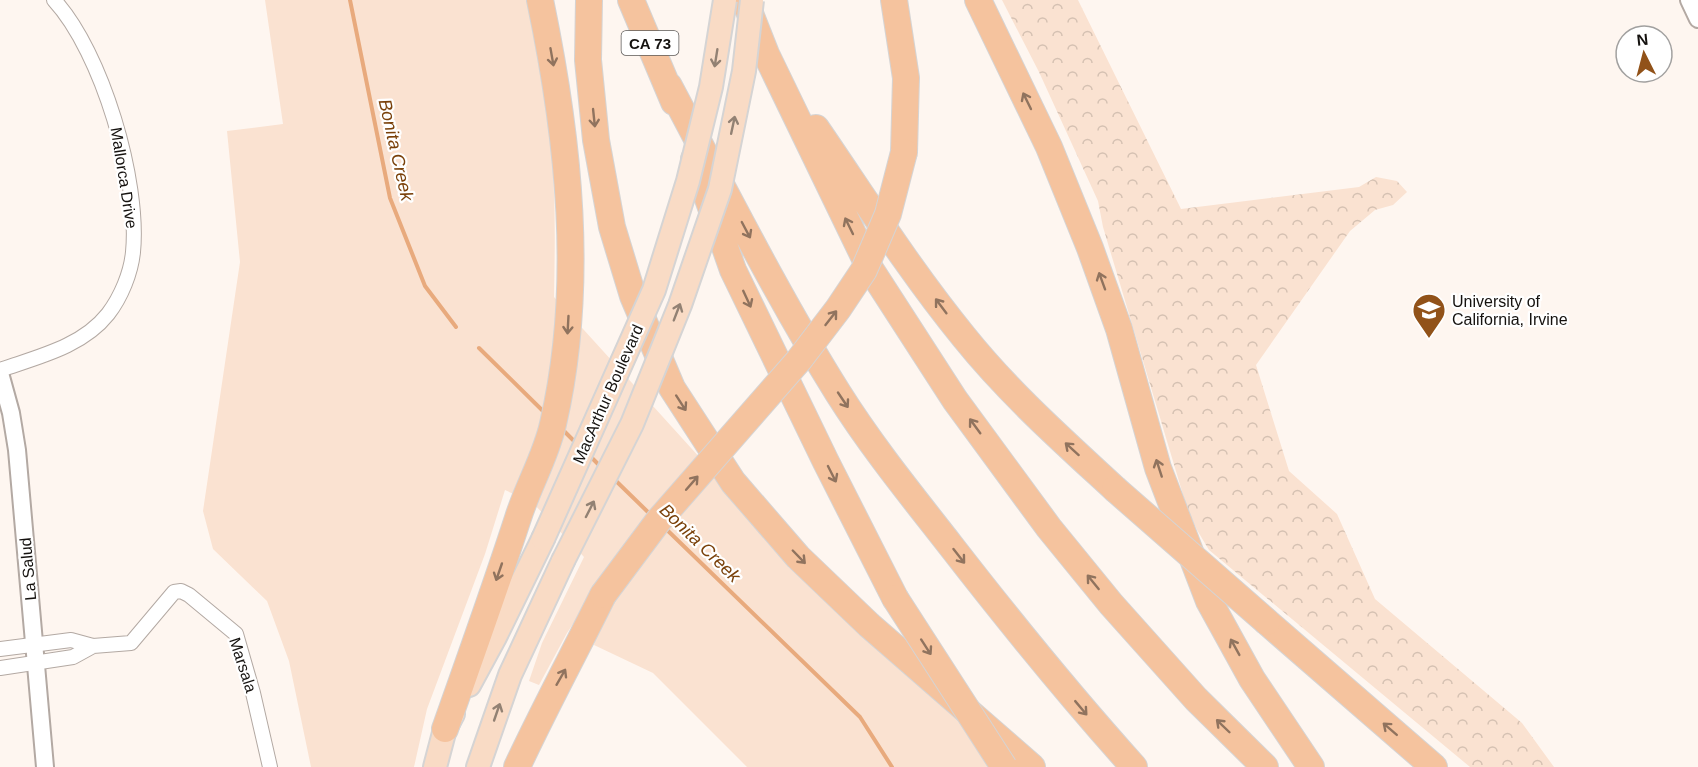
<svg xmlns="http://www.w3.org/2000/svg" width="1698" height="767" font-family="Arial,sans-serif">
  <defs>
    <pattern id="forest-crowns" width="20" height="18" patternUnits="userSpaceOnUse" patternTransform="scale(1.5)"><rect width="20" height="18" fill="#fae2d1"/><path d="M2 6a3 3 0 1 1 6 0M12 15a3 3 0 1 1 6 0" fill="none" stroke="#d5c1b2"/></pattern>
  </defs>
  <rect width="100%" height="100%" fill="#fef6f0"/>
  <path fill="#fae2d1" d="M265,0H527C537,45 546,91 550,136C556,190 555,243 554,297L731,492L827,601L884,656L968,728L993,767H747L653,673L594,645L599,625L625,586L607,573L567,633L539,685L529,681L542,643L584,557L533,503L505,490L485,554L427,709L414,767H311L289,661L267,601L213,549L203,511L240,262L227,131L283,124Z"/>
  <path fill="url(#forest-crowns)" d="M1002,0H1078L1181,209L1359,187L1376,177L1397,181L1407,192L1393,205L1375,210L1350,231L1256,365L1289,471L1337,514L1375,599L1522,723L1554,767H1470L1209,550L1197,530L1187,508L1103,227L1098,201L1039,72Z"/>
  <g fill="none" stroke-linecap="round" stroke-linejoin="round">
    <path stroke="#e8aa7d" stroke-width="4" d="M350,0L390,198L425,286L456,327
      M479,348L546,414
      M562,429L576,443
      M588,454L602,468
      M614,479L652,516
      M664,527L860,717L892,767"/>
    <defs>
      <path id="minor" d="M0,370C37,357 82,347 108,314C121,297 131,273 133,252C140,181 102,52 54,0
        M0,649L71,640L93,646L131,643L174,592L181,591L189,595L236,634L253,693L270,767
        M0,668L73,657L93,646"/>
      <path id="tertiary" d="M1689,0L1698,19
        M0,373L11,413L17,450L45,767"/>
      <path id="primary" d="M469,685L495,637L543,539
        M435,767L445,729L453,714
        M478,767L510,675L563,561"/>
      <path id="motorway" d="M589,0L588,60L596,140L612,227L633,296L672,388L733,482L798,557L869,625L1032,767
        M631,0L674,102
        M894,0L906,78L904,152
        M978,0L1049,147L1090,248L1119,329L1158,468L1209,601L1252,679L1311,767
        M747,6L766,54L869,267L955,400L1049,528L1111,604L1196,699L1265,767
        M669,86C724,189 776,294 838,393C872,447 912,496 951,546C1010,622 1070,696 1134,767
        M816,128C864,198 910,271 964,337C1009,393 1062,440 1115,489
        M694,159L733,270L826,462L895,598
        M1267,622L1434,767
        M445,729C470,658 495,589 518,518C528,486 546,456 553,424C585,285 569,139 540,0
        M517,767C544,709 575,652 603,595"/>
    </defs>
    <use href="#minor" stroke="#b3a9a3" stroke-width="16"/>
    <use href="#tertiary" stroke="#b3a9a3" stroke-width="20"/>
    <use href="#primary" stroke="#d5d4d4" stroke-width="26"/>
    <use href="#motorway" stroke="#d5d4d4" stroke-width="28"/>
    <use href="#minor" stroke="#fff" stroke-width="14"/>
    <use href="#tertiary" stroke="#fff" stroke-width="16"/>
    <use href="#primary" stroke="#f9dbc5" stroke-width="22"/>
    <use href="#motorway" stroke="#f5c39e" stroke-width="26"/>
    <defs>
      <path id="primary-bridge" d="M543,539L654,290L688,181L711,87L725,0
        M563,561L632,424L680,305L720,189L744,71L752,0"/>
      <path id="motorway-bridge" d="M1115,489L1267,622
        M603,595L659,520L799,360L838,309L864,270L888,214L904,152
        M895,598L1004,767"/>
    </defs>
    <use href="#primary-bridge" stroke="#d5d4d4" stroke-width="26" stroke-linecap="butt"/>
    <use href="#motorway-bridge" stroke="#d5d4d4" stroke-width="28" stroke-linecap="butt"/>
    <use href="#primary-bridge" stroke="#f9dbc5" stroke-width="22"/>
    <use href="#motorway-bridge" stroke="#f5c39e" stroke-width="26"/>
  </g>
  <defs><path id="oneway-shaft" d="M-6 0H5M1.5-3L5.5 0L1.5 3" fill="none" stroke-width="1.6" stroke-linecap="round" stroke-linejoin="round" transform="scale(1.5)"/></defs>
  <g stroke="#90735e">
    <use href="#oneway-shaft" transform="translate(552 57) rotate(80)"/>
    <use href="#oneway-shaft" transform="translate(1027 101) rotate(-116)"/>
    <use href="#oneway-shaft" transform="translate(594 118) rotate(84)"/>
    <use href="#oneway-shaft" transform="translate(849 226) rotate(-116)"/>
    <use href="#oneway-shaft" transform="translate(746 230) rotate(62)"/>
    <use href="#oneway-shaft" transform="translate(1102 281) rotate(-110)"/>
    <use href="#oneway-shaft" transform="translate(747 299) rotate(65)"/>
    <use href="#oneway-shaft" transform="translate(941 306) rotate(-127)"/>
    <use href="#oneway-shaft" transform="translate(831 318) rotate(-52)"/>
    <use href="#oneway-shaft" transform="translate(568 325) rotate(93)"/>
    <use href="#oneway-shaft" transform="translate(843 400) rotate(56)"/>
    <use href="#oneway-shaft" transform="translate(681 403) rotate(57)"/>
    <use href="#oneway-shaft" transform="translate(975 426) rotate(-126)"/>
    <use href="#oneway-shaft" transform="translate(1072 449) rotate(-138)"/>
    <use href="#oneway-shaft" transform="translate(1159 468) rotate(-108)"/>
    <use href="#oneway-shaft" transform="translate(832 474) rotate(63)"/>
    <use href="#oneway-shaft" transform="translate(692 483) rotate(-49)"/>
    <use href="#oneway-shaft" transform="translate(959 556) rotate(52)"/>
    <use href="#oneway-shaft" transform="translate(799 557) rotate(46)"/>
    <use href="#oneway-shaft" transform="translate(499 572) rotate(109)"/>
    <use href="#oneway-shaft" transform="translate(1093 582) rotate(-129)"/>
    <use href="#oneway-shaft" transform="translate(926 647) rotate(57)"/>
    <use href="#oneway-shaft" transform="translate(1235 647) rotate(-119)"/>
    <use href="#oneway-shaft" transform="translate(561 677) rotate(-60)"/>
    <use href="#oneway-shaft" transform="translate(1081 708) rotate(50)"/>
    <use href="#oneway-shaft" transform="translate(1223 726) rotate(-136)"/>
    <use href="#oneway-shaft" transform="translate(1390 729) rotate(-139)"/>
  </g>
  <g stroke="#928173">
    <use href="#oneway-shaft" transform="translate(716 58) rotate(99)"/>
    <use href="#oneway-shaft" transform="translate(733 125) rotate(-78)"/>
    <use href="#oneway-shaft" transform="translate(677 312) rotate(-69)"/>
    <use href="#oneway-shaft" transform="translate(590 509) rotate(-63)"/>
    <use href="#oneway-shaft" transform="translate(497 712) rotate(-71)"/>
  </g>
  <defs>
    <symbol id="university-pin" viewBox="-11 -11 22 30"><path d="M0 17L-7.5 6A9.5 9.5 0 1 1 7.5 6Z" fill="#915219" stroke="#fff"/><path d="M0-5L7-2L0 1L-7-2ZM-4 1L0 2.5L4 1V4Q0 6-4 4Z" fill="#fff"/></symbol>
  </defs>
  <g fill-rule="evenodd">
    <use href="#university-pin" x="1410" y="291" width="38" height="52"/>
  </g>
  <g text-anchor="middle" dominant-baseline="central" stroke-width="4.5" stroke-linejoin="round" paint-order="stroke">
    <rect fill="#fff" stroke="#5b5957" stroke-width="1.5" x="621.5" y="31" width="57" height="24" rx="4.5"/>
    <g font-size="15" font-weight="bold" fill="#15120f">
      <text x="650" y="43">CA 73</text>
    </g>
    <g font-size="16" fill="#15120f" stroke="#fff">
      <text transform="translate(124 178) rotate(81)">Mallorca Drive</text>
      <text transform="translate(608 394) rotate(-66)">MacArthur Boulevard</text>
      <text transform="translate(28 569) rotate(-95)">La Salud</text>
      <text transform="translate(243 665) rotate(72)">Marsala</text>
    </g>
    <g font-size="16" fill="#15120f" stroke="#fff" text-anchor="start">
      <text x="1452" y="301">University of<tspan x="1452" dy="18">California, Irvine</tspan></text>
    </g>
    <g font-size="18" font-style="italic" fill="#7a410a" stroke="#fff">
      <text transform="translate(396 150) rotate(77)">Bonita Creek</text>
      <text transform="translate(700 543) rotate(44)">Bonita Creek</text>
    </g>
  </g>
  <g transform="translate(1644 54) rotate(354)"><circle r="28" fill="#ffffff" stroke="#a1a09f" stroke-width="1.5"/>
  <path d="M0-4.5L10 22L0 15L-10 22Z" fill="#915219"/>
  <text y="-9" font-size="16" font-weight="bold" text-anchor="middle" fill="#15120f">N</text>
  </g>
</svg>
